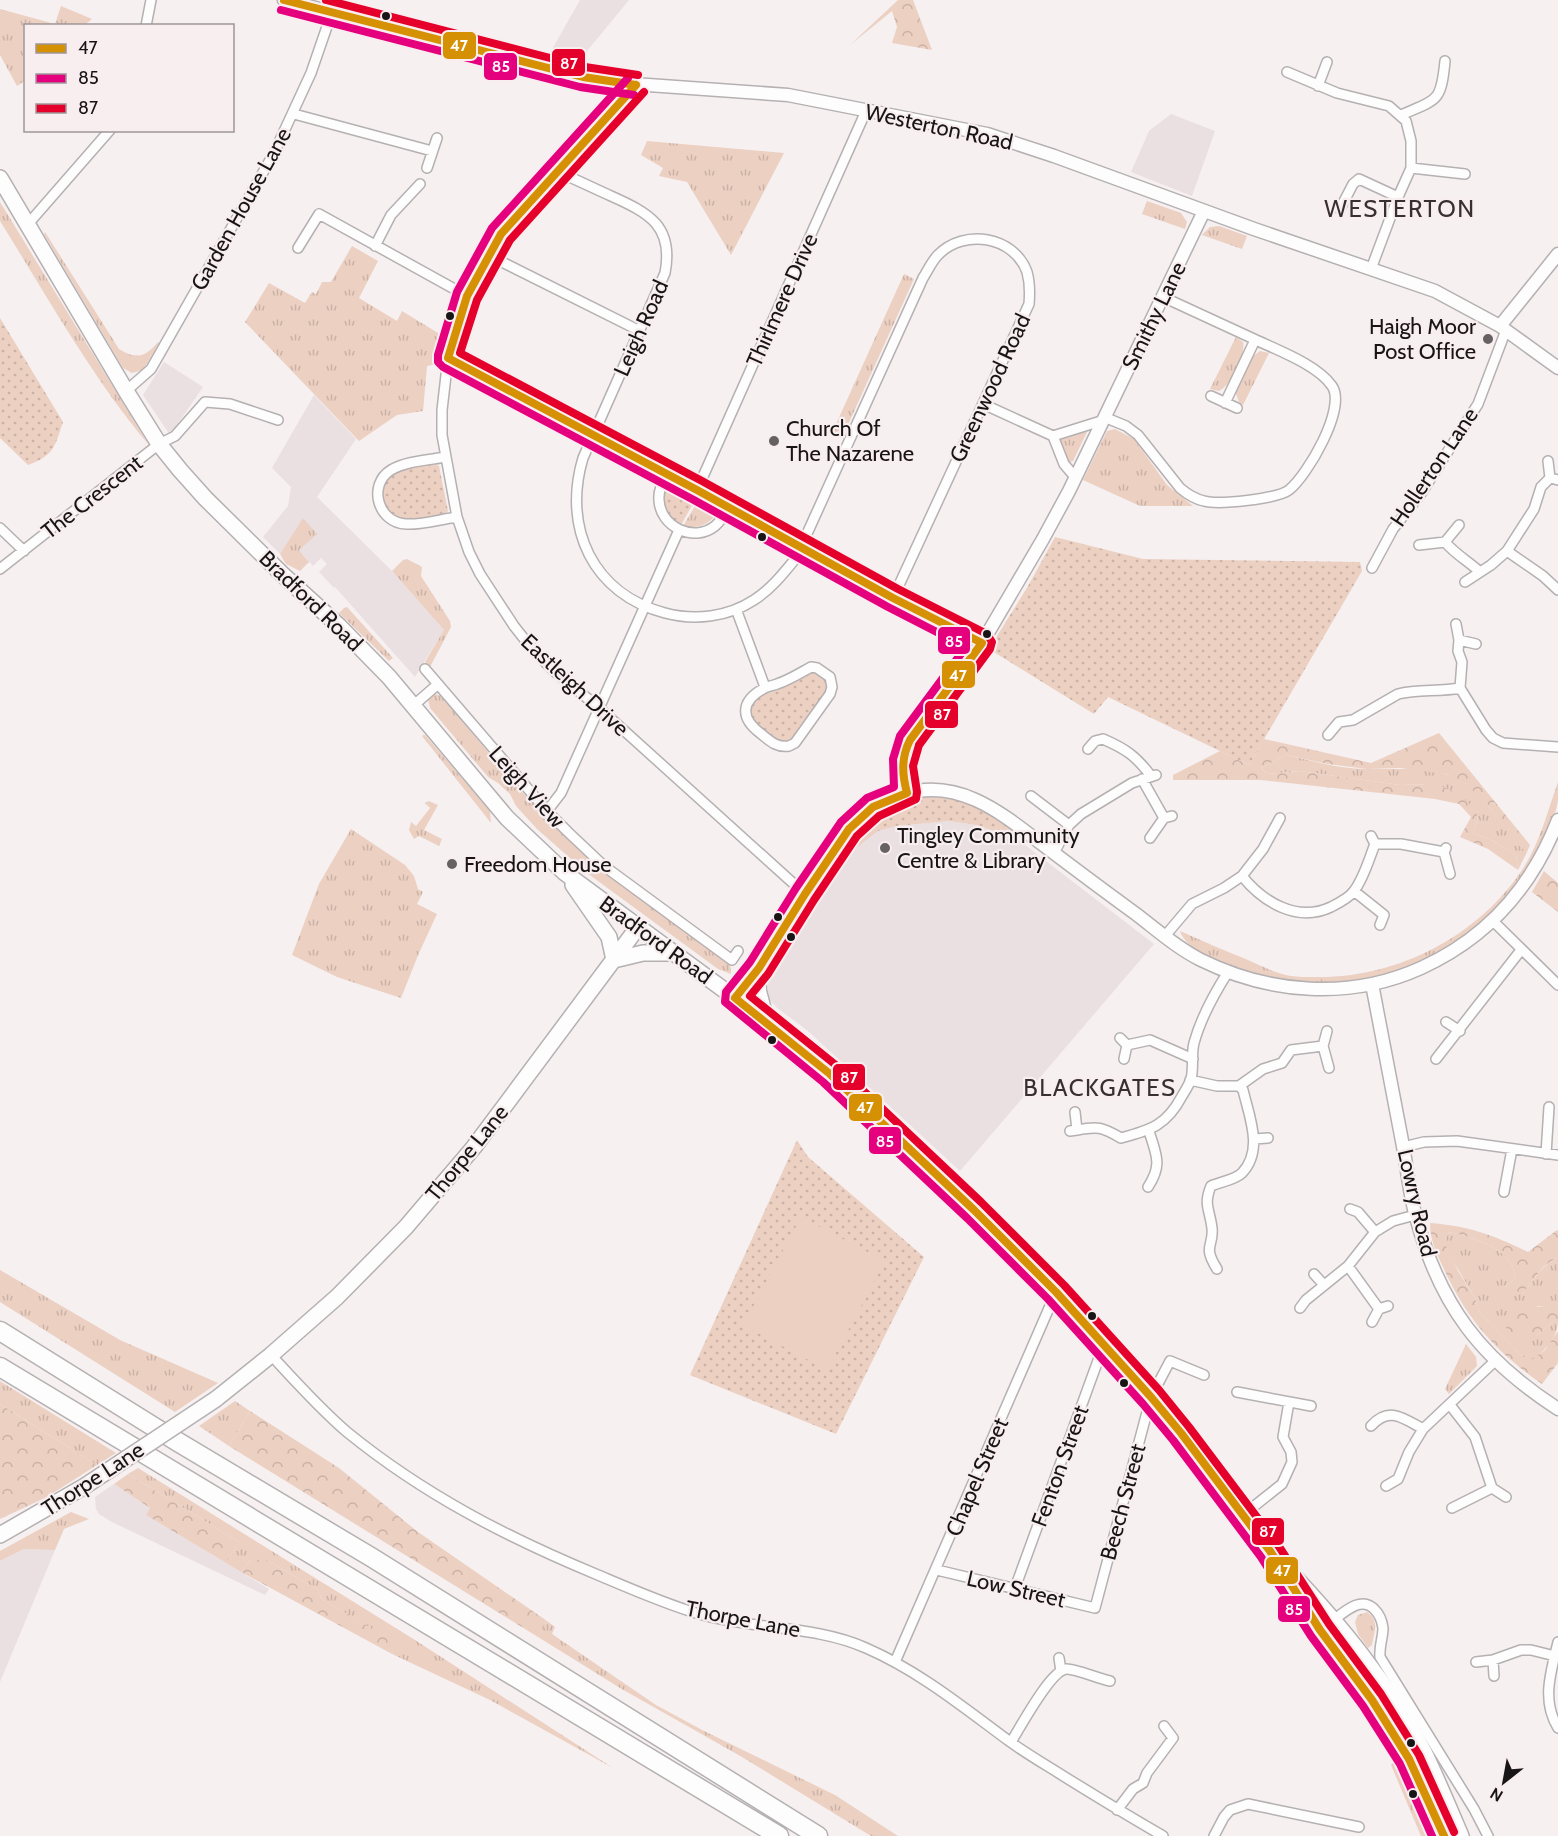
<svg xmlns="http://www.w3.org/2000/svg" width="1558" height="1836" font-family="Cabin,sans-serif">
  <defs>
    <pattern id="grass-tufts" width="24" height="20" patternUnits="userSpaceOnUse" patternTransform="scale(1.5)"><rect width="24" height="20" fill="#ecd0c2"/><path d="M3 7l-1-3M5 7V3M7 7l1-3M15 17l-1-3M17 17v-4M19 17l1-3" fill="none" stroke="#cab2a6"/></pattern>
    <pattern id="forest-crowns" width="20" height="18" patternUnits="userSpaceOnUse" patternTransform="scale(1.5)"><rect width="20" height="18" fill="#ecd0c2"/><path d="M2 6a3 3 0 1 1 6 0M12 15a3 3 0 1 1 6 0" fill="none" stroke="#cab2a6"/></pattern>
    <pattern id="park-dots" width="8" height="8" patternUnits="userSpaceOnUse" patternTransform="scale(1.5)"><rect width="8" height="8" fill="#ecd0c2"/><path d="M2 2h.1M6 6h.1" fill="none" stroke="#cab2a6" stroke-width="1.8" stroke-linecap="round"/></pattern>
  </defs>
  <rect width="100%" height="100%" fill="#f6f0f1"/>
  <path fill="#eadfe1" d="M580,0H629L587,51L582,63L573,59L570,63L550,53Z
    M1171,114L1215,131L1192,196L1131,172L1149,131Z
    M164,362L203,387L170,435L143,395Z
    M314,395L356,439L317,497L392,571L444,630L415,677L335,587L334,588L319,572L327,564L321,558L313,566L299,550L303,519L280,554L263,537L288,506L291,487L272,468Z
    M949,821L976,825L1016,838L1154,944L960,1171L808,1031L776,1007L770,1000L768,990V984L813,895L854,850L878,831L897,826Z
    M114,1484L150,1508L146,1515L269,1589L265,1595L110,1521L99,1514L96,1509L95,1497Z
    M24,1549L55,1550L0,1682V1561Z"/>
  <path fill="url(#grass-tufts)" d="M61,6L92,19L85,25L26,26L25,81L17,86L0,55V9L55,24Z
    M647,141L784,153L731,255L687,182L659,176L663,168L641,155Z
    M1147,201L1181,213L1187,222L1185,229L1142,214Z
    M0,202L148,444C91,376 47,296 0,221Z
    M1219,226L1247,236L1242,249L1202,235L1210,227Z
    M45,232L119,349C137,360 145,357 158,342L159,343L143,370L132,373L123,368L44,234Z
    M352,246L378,261L359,298L397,321L402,311L443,336L438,364L427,366L423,411L397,415L359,441L245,322L269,283L305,303L312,292L316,294L322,282H331Z
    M904,274L914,279L842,438L832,433Z
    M1236,337L1243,342C1246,355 1231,386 1219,391L1210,389Z
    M1260,351L1269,353L1243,405L1239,402L1235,391L1252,357Z
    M1115,429L1134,439L1167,485L1193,506H1140L1083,480L1107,431Z
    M1085,430L1087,432L1073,461L1070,462L1067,460L1060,439L1062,437Z
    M698,501L715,511L716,515C707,525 698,529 683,526Z
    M303,518L317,534L299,550L309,562L300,571L286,564L280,554Z
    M407,559L422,567L421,576L450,621L451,627L430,667L425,662L444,630L392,571L403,560Z
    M347,607L393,658L389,661L339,613L344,608Z
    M435,694L441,696L520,790L574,845L600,869L730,964L731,974L718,969L587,873L537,829L516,806L510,794L498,783L488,777L430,708L428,699Z
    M423,735H425L490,811L491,823L422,736Z
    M1286,755C1313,761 1340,769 1367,769C1399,770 1438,764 1466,784C1492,802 1503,833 1527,852L1518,870L1516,855L1493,841L1473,833L1478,819L1477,811L1429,784L1400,785L1300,771L1267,774L1261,768Z
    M1558,782C1558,788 1558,795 1558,800C1555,822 1538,852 1526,870C1473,955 1364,1001 1266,978C1256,975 1246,971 1236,968C1217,961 1187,951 1180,931C1203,941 1225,951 1248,960C1262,966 1276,974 1291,976C1298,977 1306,977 1314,977C1395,979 1479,937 1524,867C1540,842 1548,810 1558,782Z
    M429,801L438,805L424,830L442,839L439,846L419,836L414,839L409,830L411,822L416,826L430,808L425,803Z
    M351,829L405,865L414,876L418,889L423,892L417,904L437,914L419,953L401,998L337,977L292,955L319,884Z
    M1449,1232C1467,1236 1498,1245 1509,1260C1513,1265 1514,1273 1516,1278L1504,1287L1522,1294C1533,1282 1543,1263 1558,1258V1302L1549,1307L1537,1306V1336L1554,1320H1558C1558,1337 1547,1348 1534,1359L1523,1357L1480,1313L1475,1298L1447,1251L1444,1242Z
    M0,1270L120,1340L218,1383L175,1412L0,1302Z
    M1466,1344L1476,1357L1477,1366L1449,1394L1445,1389Z
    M0,1381L116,1453L97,1465L0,1404Z
    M235,1401L250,1411L229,1446L199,1426Z
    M138,1468L415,1640L613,1768L490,1700L392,1654L396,1643L322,1599L317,1589L266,1560H250L241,1572L226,1563L239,1542L128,1474Z
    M71,1512L89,1519L64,1529L55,1550L24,1549L0,1561V1551Z
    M1367,1612C1380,1621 1374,1632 1372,1645L1368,1648L1358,1634L1355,1622L1358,1615Z
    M547,1621L555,1627L552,1634L656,1705L704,1731L835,1795L898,1836H871L742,1757L620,1688L538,1637Z
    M1396,1758L1404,1771L1414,1801L1431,1836H1421L1391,1765Z"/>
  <path fill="url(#forest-crowns)" d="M898,0H913L932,50L892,43L897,27L892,11L850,45Z
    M1439,733L1530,845L1527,852L1514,842L1488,805L1466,784L1446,774L1400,768L1367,769L1328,764L1286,755L1261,768L1267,774L1300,771L1400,785L1429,784L1446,788L1463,798L1477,811L1478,819L1473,833L1493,841L1516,855L1518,870L1488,849L1460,837L1471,817L1459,804L1435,799L1260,780H1173V775L1220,751L1249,765L1264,739L1371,763Z
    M1544,871L1558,883V912L1532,892Z
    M1430,1223C1469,1226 1493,1235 1528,1252L1557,1230L1558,1231V1258C1542,1263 1533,1282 1522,1294L1513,1296L1506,1294L1504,1287L1516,1278C1514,1273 1513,1265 1509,1260C1498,1245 1467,1236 1449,1232L1444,1242L1458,1271L1475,1298L1480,1313L1523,1357L1534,1358L1545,1350L1558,1331V1363L1542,1384C1495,1351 1467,1320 1443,1267C1436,1252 1430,1240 1430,1223Z
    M1558,1302V1320H1554L1537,1336L1509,1333L1504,1322C1521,1298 1537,1313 1558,1302Z
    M0,1404L97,1465L47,1497L0,1519Z
    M250,1411L339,1468L418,1532L547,1621L538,1637L229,1446Z
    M128,1474L239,1542L226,1563L146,1515L150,1508L114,1484Z
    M250,1560H266L317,1589L322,1599L397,1643L392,1654L241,1572Z"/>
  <path fill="url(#park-dots)" d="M0,318L63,422C55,446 54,456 28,465L0,438Z
    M433,463L439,466L448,511L445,514C432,517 417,522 403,519C382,515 376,488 393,475C404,467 420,465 433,463Z
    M670,486L695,500L681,525C666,517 662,504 666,488Z
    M1055,537L1143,559L1360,562L1362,571L1249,765L1108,697L1094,714L989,649L1028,586Z
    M811,671H814L827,679L828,688L793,739L785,742L779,741L753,721L750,716V706L763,695L778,690Z
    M923,797C968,797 985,808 1018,835L1016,838L976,825L949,821L897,826L878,831L840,861L837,859C861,822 880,807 923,797Z
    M797,1140L808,1157L924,1257L836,1434L690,1375Z"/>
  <path fill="#ecd0c2" d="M801,1217L885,1261L827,1370L743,1325Z"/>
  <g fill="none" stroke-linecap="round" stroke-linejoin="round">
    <defs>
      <path id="minor" d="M146,26L151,0
        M1287,72L1337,93L1389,106L1406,121L1411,141V168L1398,197L1371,269
        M636,85L521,210L501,234L467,296L454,335L448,358L442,410V435L457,517L469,552L480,574L514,626L533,650L554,671L598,707L805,894
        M1318,86L1327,62
        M294,114L432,151
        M1401,115C1438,99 1441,102 1445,61
        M427,168L437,138
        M1411,168L1465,174
        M556,171C575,179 593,188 611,196C649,213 674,226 665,273L583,458C562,528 593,594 665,613C695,621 728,617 754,600C771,589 783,574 796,558L923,278C928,270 932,261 938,255C964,228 1014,236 1027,272C1030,283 1030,293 1029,304L893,598
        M1340,209L1353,184L1359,179L1398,197
        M28,224L110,130
        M375,246L391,215L420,184
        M298,248L319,214L467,296
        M488,255L640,331
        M448,358L593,436L697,490L893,598L982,643
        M126,391L151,369L274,153L311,73L332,12
        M1211,396L1237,408
        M1225,403L1255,340
        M983,404L1053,436
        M1104,417L1126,426L1138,435L1180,488C1187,494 1195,499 1204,501C1219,505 1277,499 1289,490C1307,476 1347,408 1332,386C1318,365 1277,350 1254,339C1224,325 1194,311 1163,297
        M446,457C429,460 406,461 391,470C367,485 378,523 406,524C423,525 441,519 457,517
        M1548,461L1550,478L1558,480
        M667,474C663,482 658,490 659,500C660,527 694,543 715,526C721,521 725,514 729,507
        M1075,477L1064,464L1053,436L1101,421
        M697,490L866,111
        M0,528L24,551
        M1445,542C1455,554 1468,561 1480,572
        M1419,545L1445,542L1459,525
        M1507,551L1543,576L1558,590
        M1372,568L1393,529L1422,492L1478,404L1506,330
        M0,569L159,444L175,436L205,402L230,404L278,420
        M1465,582L1491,565L1507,551L1534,509L1541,487L1550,478
        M736,609L765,687
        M1456,624L1459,640L1458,651L1462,662L1460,688L1486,730L1493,738L1503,743L1558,747
        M1459,640L1476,644
        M811,667L817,668L830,677L832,687L830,694L795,743L789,746C776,748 769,740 760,733C740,718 741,701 763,689C768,686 772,686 777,684C789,680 800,673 811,667Z
        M425,669L547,811L568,832L604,866L732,960L738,951
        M414,705L437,685
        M1328,735L1339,722L1353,720L1398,694C1418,689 1439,692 1460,688
        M1088,749L1095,741L1103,739C1126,749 1136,756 1151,776
        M1142,779L1164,818
        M1031,796L1069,825
        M547,811L561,793L679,530
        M1150,838L1164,818L1172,816
        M1375,844H1401L1444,852
        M1446,848L1444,852L1450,874
        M1054,853L1069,825L1081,814L1132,783L1156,775
        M1242,876C1263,902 1297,923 1331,907C1339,903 1349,898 1354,891C1364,878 1369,859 1375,844L1371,836
        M1354,891L1384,915L1380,925
        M1493,921L1558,985
        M1165,936L1192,904L1224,888L1242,876L1263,849L1280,818
        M1446,1022L1460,1031
        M1327,1031L1323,1046L1329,1068
        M1120,1038L1127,1045L1124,1059
        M1127,1045L1150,1040L1193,1059
        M1436,1059L1521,950
        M1190,1080L1217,1086H1239L1243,1090C1249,1116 1264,1150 1242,1173C1235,1180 1220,1182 1211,1186C1203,1205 1210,1210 1212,1228C1214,1247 1202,1245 1217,1269
        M1239,1086L1263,1069L1282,1063L1291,1050L1323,1046
        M1077,1130C1098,1126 1102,1127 1121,1138C1151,1130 1167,1125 1182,1096C1185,1091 1189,1085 1191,1079C1194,1067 1191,1054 1194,1043C1201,1017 1214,994 1228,972
        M1070,1131L1077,1130L1075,1112
        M1254,1139L1268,1138
        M1403,1147L1424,1142L1457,1141L1558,1155
        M1546,1154L1549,1107
        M1148,1187C1163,1164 1156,1155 1149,1131
        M1504,1192L1512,1149
        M1350,1209L1358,1212L1375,1232
        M1348,1266L1379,1309
        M1314,1274L1324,1285
        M1300,1308L1306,1300L1348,1266L1375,1232L1393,1221L1415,1215
        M1372,1322L1379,1309L1388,1306
        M271,1355C295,1381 320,1409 347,1432C423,1494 508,1538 598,1575C631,1589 665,1604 699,1614C754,1630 814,1625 866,1648C919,1671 963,1707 1009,1741C1024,1752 1041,1762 1057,1772C1092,1794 1127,1815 1163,1836
        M1237,1392L1311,1406
        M1450,1405L1475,1437L1492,1488L1506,1497
        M1371,1426C1389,1406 1403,1418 1423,1429
        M1386,1486L1398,1479L1409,1452L1423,1429L1495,1361
        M1452,1508L1492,1488
        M1243,1515L1282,1484L1292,1462L1291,1452L1283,1437L1289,1402
        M937,1570L1095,1608L1151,1397L1170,1361L1204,1375
        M1015,1588L1104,1344
        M1330,1623C1342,1614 1361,1594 1375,1610C1380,1615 1382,1621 1383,1628C1383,1638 1379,1646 1380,1657L1474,1809L1488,1836
        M1558,1642C1551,1672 1541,1700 1558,1728
        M1059,1658L1061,1671
        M1493,1660L1494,1676
        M895,1662L1056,1292
        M1476,1662L1493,1660L1521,1650H1531L1555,1656
        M1011,1742C1020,1728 1050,1671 1066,1669C1074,1668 1099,1679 1110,1681
        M1117,1810L1133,1789L1143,1783L1147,1773L1173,1738L1164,1726
        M1214,1836L1224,1817L1230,1810L1248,1804L1359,1827"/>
      <path id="tertiary" d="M284,0L606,82L788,95L987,134L1054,156L1254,229L1435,291L1500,326L1558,368
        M1500,326L1558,254
        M907,793C901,773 900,759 910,740L982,643L1043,539L1069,491L1204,211
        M759,968L760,991L769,1025
        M1372,984C1382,1036 1392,1088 1402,1141C1407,1166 1409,1192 1416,1217C1440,1306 1481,1359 1558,1409
        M735,998C743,986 754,976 761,965C781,935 798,904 817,875C841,839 861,806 904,794C957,778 999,811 1038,841C1071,866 1103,890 1136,914C1157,930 1177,948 1201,960C1270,994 1350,1000 1421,968C1487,938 1532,887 1558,820"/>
      <path id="primary" d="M0,178L126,391L159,444L180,470L205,498L283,575L339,626L389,677L507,818L565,873L735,998L830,1074L974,1210L1056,1292L1151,1397L1181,1433L1270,1551L1320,1630L1372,1700L1409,1759L1444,1836
        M573,885L609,937L614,960
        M614,960L643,953H674
        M216,1399L271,1355L337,1297L406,1227L474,1147L638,927
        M0,1535L85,1486
        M1289,1571C1340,1625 1390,1685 1424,1752C1437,1779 1449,1808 1461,1836"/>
      <path id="motorway" d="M0,1331L178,1442L371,1557L818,1836
        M0,1367L779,1836"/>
    </defs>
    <use href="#minor" stroke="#b5b0b1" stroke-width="12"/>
    <use href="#tertiary" stroke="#b5b0b1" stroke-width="15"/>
    <use href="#primary" stroke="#b5b0b1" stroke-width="18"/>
    <use href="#motorway" stroke="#b5b0b1" stroke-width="21"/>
    <use href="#minor" stroke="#fefdfd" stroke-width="9"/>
    <use href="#tertiary" stroke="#fefdfd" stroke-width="12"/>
    <use href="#primary" stroke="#fefdfd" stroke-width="15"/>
    <use href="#motorway" stroke="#fefdfd" stroke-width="18"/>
    <defs>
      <path id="primary-bridge" d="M85,1486L216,1399"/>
    </defs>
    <use href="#primary-bridge" stroke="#b5b0b1" stroke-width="18" stroke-linecap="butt"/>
    <use href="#primary-bridge" stroke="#fefdfd" stroke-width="15"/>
    <defs>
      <path id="bus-1" d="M284,0L583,77L636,85
        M636,85L501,234L467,296L448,358L697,490L893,598L982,643L910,740C901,758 902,774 907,793L873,807L849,829L805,894L759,968L735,998L830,1074L974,1210L1056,1292L1151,1397L1181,1433L1270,1551L1320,1630L1372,1700L1409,1759L1444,1836"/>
      <path id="bus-2" d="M281,10L580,87L634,95
        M628,78L492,228L457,292L438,355V362L443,367L692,499L888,607L966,647L900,736L893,759L894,787L867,798L841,822L796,888L750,962L726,992L725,1002L823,1082L967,1218L1048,1299L1143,1404L1173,1440L1261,1557L1311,1636L1363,1706L1400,1764L1432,1836"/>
      <path id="bus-3" d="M326,0L585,67L638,75
        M644,92L510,240L477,300L460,353L702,481L898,589L987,634L992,642L990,649L919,745L913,766L917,792L916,799L879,816L857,836L814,900L768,974L750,996L837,1066L981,1202L1064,1285L1159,1390L1189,1427L1278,1545L1329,1624L1381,1694L1419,1755L1454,1832"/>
    </defs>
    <use href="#bus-1" stroke="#f8eef0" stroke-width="12"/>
    <use href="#bus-2" stroke="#f8eef0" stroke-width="12"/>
    <use href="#bus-3" stroke="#f8eef0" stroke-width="12"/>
    <use href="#bus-1" stroke="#d69003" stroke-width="8"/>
    <use href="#bus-2" stroke="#e5007d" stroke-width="8"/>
    <use href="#bus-3" stroke="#e4002b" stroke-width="8"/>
  </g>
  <g fill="#181516" stroke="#f8eef0" stroke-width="2">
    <circle cx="386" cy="16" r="5"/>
    <circle cx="450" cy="316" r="5"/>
    <circle cx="762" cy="537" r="5"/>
    <circle cx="987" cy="634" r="5"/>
    <circle cx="778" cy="917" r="5"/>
    <circle cx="791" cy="937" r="5"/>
    <circle cx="772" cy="1040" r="5"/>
    <circle cx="1092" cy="1316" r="5"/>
    <circle cx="1124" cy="1383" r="5"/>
    <circle cx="1411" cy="1743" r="5"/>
    <circle cx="1413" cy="1794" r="5"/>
  </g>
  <g fill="#666263" stroke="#f8eef0" stroke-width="2">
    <circle cx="1488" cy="339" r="6"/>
    <circle cx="774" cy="441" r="6"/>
    <circle cx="885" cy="848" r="6"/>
    <circle cx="452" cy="864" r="6"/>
  </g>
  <g text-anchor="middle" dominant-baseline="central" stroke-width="4.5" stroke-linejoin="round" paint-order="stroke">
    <g font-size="22" fill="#181516" stroke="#f8eef0">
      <text transform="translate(939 127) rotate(12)">Westerton Road</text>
      <text transform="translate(241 209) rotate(-61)">Garden House Lane</text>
      <text transform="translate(782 300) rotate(-66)">Thirlmere Drive</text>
      <text transform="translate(1154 316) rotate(-64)">Smithy Lane</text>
      <text transform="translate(641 328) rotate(-66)">Leigh Road</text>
      <text transform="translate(990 388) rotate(-65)">Greenwood Road</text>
      <text transform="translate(1434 467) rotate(-56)">Hollerton Lane</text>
      <text transform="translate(92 497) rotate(-38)">The Crescent</text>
      <text transform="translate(311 601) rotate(44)">Bradford Road</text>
      <text transform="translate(575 685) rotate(43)">Eastleigh Drive</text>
      <text transform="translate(527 787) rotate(48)">Leigh View</text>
      <text transform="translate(656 940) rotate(36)">Bradford Road</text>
      <text transform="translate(467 1153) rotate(-51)">Thorpe Lane</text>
      <text transform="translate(1417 1203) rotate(77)">Lowry Road</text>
      <text transform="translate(1060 1466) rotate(-70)">Fenton Street</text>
      <text transform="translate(977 1477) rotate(-67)">Chapel Street</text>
      <text transform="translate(93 1479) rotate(-33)">Thorpe Lane</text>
      <text transform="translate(1123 1502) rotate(-75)">Beech Street</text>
      <text transform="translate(1016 1589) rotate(13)">Low Street</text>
      <text transform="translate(743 1619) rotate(11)">Thorpe Lane</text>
    </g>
    <g font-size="22" fill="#181516" stroke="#f8eef0" text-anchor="start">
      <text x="1476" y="326" text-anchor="end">Haigh Moor<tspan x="1476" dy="25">Post Office</tspan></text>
      <text x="786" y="428">Church Of<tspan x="786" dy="25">The Nazarene</tspan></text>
      <text x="897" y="835">Tingley Community<tspan x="897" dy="25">Centre &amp; Library</tspan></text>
      <text x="464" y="864">Freedom House</text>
    </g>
    <g font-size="24" letter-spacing="1.5" fill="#372f31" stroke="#f8eef0">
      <text x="1400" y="208">WESTERTON</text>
      <text x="1100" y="1087">BLACKGATES</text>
    </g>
  </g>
  <g stroke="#f8eef0" stroke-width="2">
    <rect x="442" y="31" width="35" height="29" rx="6" fill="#d69003"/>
    <rect x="551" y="48" width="35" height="29" rx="6" fill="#e4002b"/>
    <rect x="483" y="52" width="35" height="29" rx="6" fill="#e5007d"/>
    <rect x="937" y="626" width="34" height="29" rx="6" fill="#e5007d"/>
    <rect x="941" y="660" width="35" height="29" rx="6" fill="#d69003"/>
    <rect x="924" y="700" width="35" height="29" rx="6" fill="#e4002b"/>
    <rect x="832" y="1063" width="34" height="28" rx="6" fill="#e4002b"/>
    <rect x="848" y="1093" width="35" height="29" rx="6" fill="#d69003"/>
    <rect x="868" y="1126" width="34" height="29" rx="6" fill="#e5007d"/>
    <rect x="1251" y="1517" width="34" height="29" rx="6" fill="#e4002b"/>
    <rect x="1265" y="1556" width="34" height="29" rx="6" fill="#d69003"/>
    <rect x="1277" y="1595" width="34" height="28" rx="6" fill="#e5007d"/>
  </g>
  <g font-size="16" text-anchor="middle" font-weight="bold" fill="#fff">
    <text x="459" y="51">47</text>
    <text x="569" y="69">87</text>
    <text x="501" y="72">85</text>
    <text x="954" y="647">85</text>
    <text x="958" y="681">47</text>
    <text x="942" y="720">87</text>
    <text x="849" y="1083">87</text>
    <text x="865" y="1113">47</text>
    <text x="885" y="1147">85</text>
    <text x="1268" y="1537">87</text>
    <text x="1282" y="1576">47</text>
    <text x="1294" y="1615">85</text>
  </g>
  <rect x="24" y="24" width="210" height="108" fill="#f8eef0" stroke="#9e9799" stroke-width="1.5"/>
  <rect x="36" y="44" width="30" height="9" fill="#d69003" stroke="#9e9799" stroke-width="1.5"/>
  <text x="78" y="54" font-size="18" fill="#181516">47</text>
  <rect x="36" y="74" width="30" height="9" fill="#e5007d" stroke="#9e9799" stroke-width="1.5"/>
  <text x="78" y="84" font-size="18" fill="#181516">85</text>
  <rect x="36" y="104" width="30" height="9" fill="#e4002b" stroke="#9e9799" stroke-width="1.5"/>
  <text x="78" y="114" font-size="18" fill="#181516">87</text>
  <g transform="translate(1504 1782) rotate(211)" stroke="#f8eef0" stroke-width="4.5" paint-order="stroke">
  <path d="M0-4.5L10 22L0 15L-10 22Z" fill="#181516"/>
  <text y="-9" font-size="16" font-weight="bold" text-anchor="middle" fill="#181516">N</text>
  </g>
</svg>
